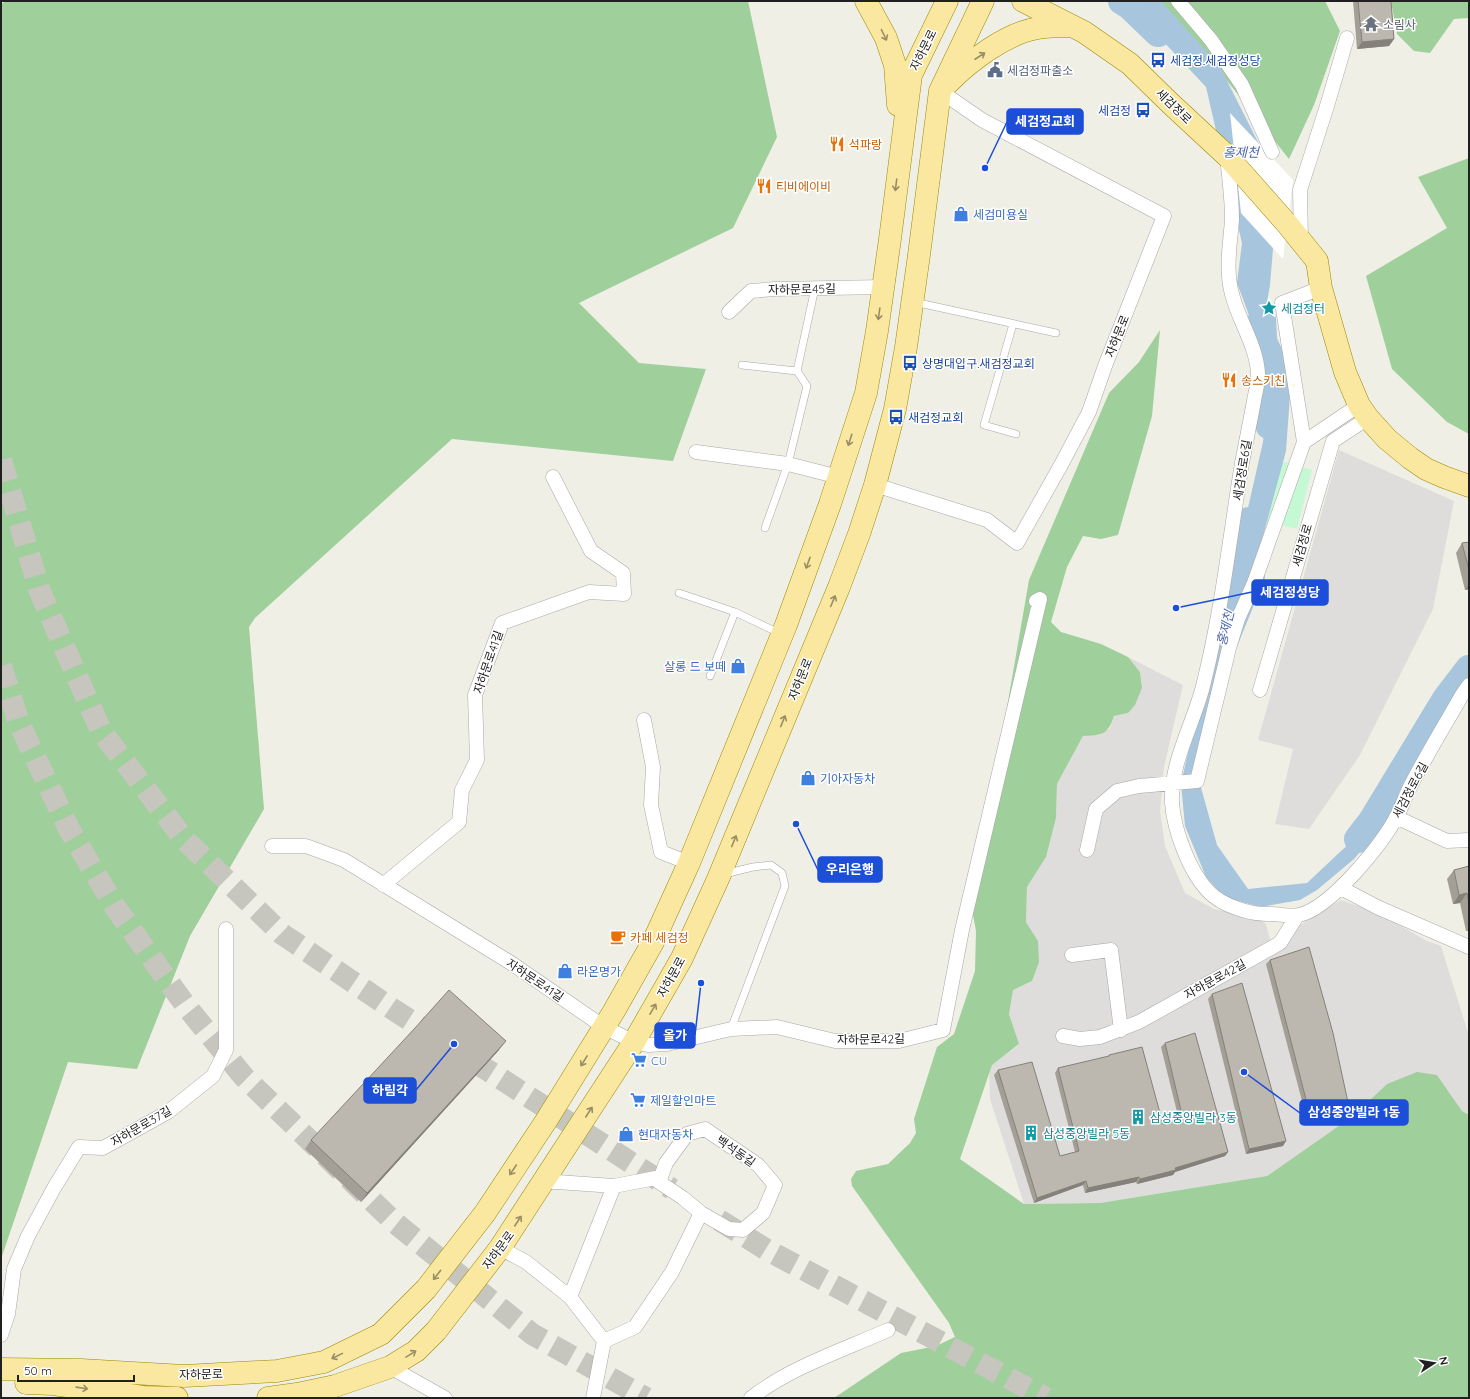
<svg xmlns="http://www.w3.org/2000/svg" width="1470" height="1399" font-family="Quicksand,'Noto Sans KR',sans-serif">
  <rect width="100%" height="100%" fill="#f0efe6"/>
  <path fill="#dedddc" d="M1339,450L1454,501L1433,609L1360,755L1309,829L1275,824L1293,749L1258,740Z
    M1128,657L1183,685L1164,767L1160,811L1165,846L1185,893L1214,909L1257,918L1266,924L1271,943L1341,900L1380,914L1427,941L1441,946L1469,1036V1115L1462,1111L1437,1075L1387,1084L1353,1116L1267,1176L1100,1203L1024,1204L990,1099L989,1067L1019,1045L1009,1014L1013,990L1032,981L1038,941L1026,922L1027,887L1046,857L1056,818L1057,784L1083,736L1099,735L1110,728L1114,716L1128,713L1142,688L1140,672Z"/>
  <path fill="#9fcf9b" d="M6,1H748L777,137L733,228L579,303L639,363L706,369L673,461L452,439L255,618L249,627L264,809L190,936L137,1069L68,1062L1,1259V4Z
    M1159,1H1325L1340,31L1314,105L1289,159L1213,63Z
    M1391,1H1469V18L1454,19L1430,53L1414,51L1397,34Z
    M1469,158V434L1447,422L1392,369L1366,276L1447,228L1418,177Z
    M1160,330L1152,416L1118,535L1101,539L1083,536L1067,567L1051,622L1061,632L1101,644L1128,657L1140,672L1142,688L1135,705L1128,713L1114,716C1108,735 1102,735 1083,736L1057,784L1056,818L1046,857L1027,887L1026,922L1038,941L1039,962L1032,981L1013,990L1009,1014L1019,1044L992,1065L960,1159L1024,1204L1100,1203L1267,1176L1353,1116L1387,1084L1417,1072L1437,1075L1462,1111L1469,1115V1398H834L901,1353L936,1346L955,1337L949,1323L852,1186L851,1179L856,1171L888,1164L910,1143L916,1133L914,1119L937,1047L954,1034L975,971L976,931L972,909L1029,580L1109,393L1139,362Z"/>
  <path fill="#c4f9d4" d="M1274,459L1312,470L1297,529L1259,520Z"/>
  <path fill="#a7c5dd" d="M1122,1H1161L1219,65L1260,146L1273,249L1270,285L1265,314L1287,359L1290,395L1286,451L1263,536L1265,578L1236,649L1200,784L1217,845L1248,889L1307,883L1356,837L1392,792L1438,721L1469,662V693L1397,808L1354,859L1317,890L1300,900L1260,907L1224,897L1206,877L1185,826L1181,784L1194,725L1222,644L1232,610L1246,585L1240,543L1263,442L1270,371L1237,283L1242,243L1206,87L1130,6Z"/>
  <path fill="#fff" d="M1230,113L1293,180L1283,259L1241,213Z"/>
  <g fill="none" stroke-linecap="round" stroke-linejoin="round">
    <path stroke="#a7c5dd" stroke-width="28" d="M1122,1L1130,6L1158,33
      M1262,319L1263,339L1272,410L1269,425
      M1208,696L1242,556L1249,521
      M1358,839L1372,821L1446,699L1469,669"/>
    <path stroke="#c6c6be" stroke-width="22" stroke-dasharray="22 11" stroke-linecap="butt" d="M1,460L40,592L101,731L184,839L282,934L394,1010L672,1189
      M1,666L19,723L69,829L115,907L186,1006L244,1077L394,1222L532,1334L646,1398
      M719,1220L767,1250L1046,1398"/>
    <defs>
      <path id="lane" d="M914,302L1056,333
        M1013,324L984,425L1016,434
        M742,365L797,371
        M765,528L788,464L807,386L797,371L815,288
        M679,593L735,612L781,634
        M710,676L735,612
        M724,874L753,867L771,865L782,873L785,886L731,1029"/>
      <path id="street" d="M1178,1L1211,40L1242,85L1272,152
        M1227,156C1229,177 1232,198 1232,219C1231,237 1227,257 1229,276C1231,311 1256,340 1258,373C1259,382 1255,393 1254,401C1250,422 1246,442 1242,463C1230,536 1222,610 1204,682C1195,722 1170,761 1172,803C1174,830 1189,871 1208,891C1222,906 1251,915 1271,914C1280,914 1290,917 1299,915C1331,908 1382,844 1397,816C1402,806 1406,795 1411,785C1427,754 1445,725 1462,695L1469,685
        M1301,241L1300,190L1327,106L1347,38
        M1321,288L1282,303L1304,442L1359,405
        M729,312L751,291L775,289L883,287
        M696,452L788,464L839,477
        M875,485L987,520L1017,543L1061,465L1089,412L1105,366L1164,216L982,120L940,91
        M1260,690L1333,441L1368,418
        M644,720L653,767L651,805L661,852L689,863
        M1396,817L1447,841L1469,840
        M272,846H306L344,860L511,963L604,1027L634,1042L648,1045L667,1044L731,1029L777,1027L835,1041H899L943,1030L962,930L1040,599L1036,601
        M1087,850L1096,809L1117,791L1139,786L1197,781L1229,648L1238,619L1254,583L1304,442
        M383,885L459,822L462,790L477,760L475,695L502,623L589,592L624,594L623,573L591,551L553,477
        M1341,888L1377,907L1469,947
        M1072,955L1111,950L1121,1030
        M1063,1036L1080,1039L1100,1037L1139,1022L1280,943L1297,916
        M705,1129L758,1165L775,1185L763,1213L743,1230L729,1229L701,1213L683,1198L659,1182L666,1163L687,1134Z
        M543,1182H557L614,1186
        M500,1248L526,1262L570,1297
        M1,1335L8,1314L14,1269L28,1236L54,1188L79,1147L103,1148L168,1112L213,1076L226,1050V929
        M604,1341L570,1297L614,1186L661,1177
        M390,1367L445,1398
        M593,1398L604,1341L635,1327L672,1272L701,1213
        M751,1398C789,1368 843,1350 888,1330"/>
      <path id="primary" d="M866,1L886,38L895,65L898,105
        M1023,1L1084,32L1130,64L1171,104L1227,156L1288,225L1317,261L1321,288L1345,372L1359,405L1368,418L1387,439L1410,458L1426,469L1444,477L1469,486
        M949,82C971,60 1007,33 1038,28C1049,26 1061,26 1072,26
        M1,1369L81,1370L184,1376L277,1371L324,1362L381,1334L426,1289L485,1213L546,1121L614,1011L653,942L689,863L786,625L830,504L866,393L877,331L890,239L911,75L947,1
        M26,1383L53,1384L143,1397L177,1398
        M268,1398L297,1394L335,1386L390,1367L416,1351L436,1331L500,1248L634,1042L682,958L718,879L839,587L859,534L875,485L895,409L906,347L919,255L940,91L983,1"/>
    </defs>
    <use href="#lane" stroke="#a7a7a7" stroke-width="8"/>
    <use href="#street" stroke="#a7a7a7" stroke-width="15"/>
    <use href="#primary" stroke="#9a8901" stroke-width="23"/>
    <use href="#lane" stroke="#fff" stroke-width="7"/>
    <use href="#street" stroke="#fff" stroke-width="14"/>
    <use href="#primary" stroke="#fbe8a0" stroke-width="22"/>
  </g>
  <path fill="#a39e96" d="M1353,1H1391L1394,39L1389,46L1357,49Z
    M1469,542V589L1465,590L1456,553L1462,543Z
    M1469,866V931H1466L1460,903L1453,904L1447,879L1454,870Z
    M1270,960L1349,1107L1345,1111L1307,1120L1266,964Z
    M1212,994L1283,1146L1246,1154L1208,999Z
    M1165,1043L1228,1152L1225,1156L1175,1172L1173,1175L1137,1184L1136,1182L1085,1193L1083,1185L1034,1203L994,1075L998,1070L1060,1156L1075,1152L1055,1073L1058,1068L1108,1057L1109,1055L1163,1124L1179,1120L1161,1047Z
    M499,1050L361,1202L305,1149L311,1140Z"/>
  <path fill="#84817a" d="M1394,39L1389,46L1357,49L1362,42Z
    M1469,585V589L1465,590Z
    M1467,893L1460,903L1453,904L1459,895Z
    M506,1041L499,1050L361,1202L367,1193Z
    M1349,1107L1345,1111L1307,1120L1310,1115Z
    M1286,1141L1283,1146L1246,1154L1249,1149Z
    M1228,1152L1225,1156L1175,1172L1173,1175L1137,1184L1140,1179Z
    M1139,1177L1136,1182L1085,1193L1088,1188Z
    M1086,1181L1083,1185L1034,1203L1037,1198Z"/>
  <path fill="#bdb8af" stroke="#84817a" d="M1358,1H1391L1394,39L1362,42Z
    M1469,542V570L1462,543Z
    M1469,866V904L1467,893L1459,895L1454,870Z
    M1309,947L1333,1033L1349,1107L1310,1115L1270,960Z
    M1242,983L1286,1141L1249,1149L1212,994Z
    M449,990L506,1041L367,1193L311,1140L415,1028Z
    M1195,1033L1228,1152L1175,1168L1176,1170L1140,1179L1139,1177L1088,1188L1086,1181L1037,1198L998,1070L1032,1062L1060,1156L1079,1151L1058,1068L1109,1056V1055L1142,1047L1163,1124L1183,1119L1165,1043Z"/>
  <defs><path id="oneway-shaft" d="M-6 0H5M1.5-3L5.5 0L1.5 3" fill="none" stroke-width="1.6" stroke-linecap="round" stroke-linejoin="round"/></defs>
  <g stroke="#988e66">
    <use href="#oneway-shaft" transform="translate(884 35) rotate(64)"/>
    <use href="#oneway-shaft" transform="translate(980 56) rotate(-33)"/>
    <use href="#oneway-shaft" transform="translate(896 185) rotate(97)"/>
    <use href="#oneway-shaft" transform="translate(879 314) rotate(98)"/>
    <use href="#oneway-shaft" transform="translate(850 440) rotate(108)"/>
    <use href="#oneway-shaft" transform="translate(808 563) rotate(110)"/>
    <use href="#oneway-shaft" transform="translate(833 601) rotate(-67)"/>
    <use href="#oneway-shaft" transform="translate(783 721) rotate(-68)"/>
    <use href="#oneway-shaft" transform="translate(734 841) rotate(-68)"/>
    <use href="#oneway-shaft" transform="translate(653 1009) rotate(-60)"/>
    <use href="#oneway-shaft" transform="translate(584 1061) rotate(122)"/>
    <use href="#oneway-shaft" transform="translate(589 1112) rotate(-57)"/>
    <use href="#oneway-shaft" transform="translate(513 1170) rotate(124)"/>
    <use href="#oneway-shaft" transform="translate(518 1221) rotate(-57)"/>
    <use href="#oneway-shaft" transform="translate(437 1275) rotate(128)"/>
    <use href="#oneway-shaft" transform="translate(411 1354) rotate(-32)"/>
    <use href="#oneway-shaft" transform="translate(337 1356) rotate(154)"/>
    <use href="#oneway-shaft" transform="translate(82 1388) rotate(8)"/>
  </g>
  <defs>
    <symbol id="temple-bare" viewBox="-9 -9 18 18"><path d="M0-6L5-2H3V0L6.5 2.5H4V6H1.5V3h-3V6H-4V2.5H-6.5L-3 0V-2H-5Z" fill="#6b7280" stroke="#fff" stroke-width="2.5" paint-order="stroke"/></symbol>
    <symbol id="bus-bare" viewBox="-9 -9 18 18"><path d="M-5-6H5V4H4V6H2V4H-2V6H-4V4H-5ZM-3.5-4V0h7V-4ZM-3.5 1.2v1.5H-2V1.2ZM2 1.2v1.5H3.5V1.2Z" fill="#1a4fb4" stroke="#fff" stroke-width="2.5" paint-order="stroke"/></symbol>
    <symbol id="civic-bare" viewBox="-9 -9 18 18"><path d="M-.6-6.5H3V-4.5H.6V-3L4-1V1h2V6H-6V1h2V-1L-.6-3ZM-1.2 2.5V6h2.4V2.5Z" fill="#5c6f8a" stroke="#fff" stroke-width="2.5" paint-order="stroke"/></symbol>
    <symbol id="restaurant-bare" viewBox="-9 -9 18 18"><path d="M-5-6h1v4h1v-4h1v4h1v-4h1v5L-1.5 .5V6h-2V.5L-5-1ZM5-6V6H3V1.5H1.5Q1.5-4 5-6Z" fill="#e8710a" stroke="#fff" stroke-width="2.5" paint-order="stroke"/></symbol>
    <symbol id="shop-bare" viewBox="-9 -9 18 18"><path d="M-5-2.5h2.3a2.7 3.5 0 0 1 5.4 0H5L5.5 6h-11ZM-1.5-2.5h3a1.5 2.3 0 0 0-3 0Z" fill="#3f7fe0" stroke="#fff" stroke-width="2.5" paint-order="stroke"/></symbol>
    <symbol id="sight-bare" viewBox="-9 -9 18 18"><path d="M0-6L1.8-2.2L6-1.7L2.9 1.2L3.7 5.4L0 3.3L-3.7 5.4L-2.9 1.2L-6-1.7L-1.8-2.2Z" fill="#0f9aa8" stroke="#fff" stroke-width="2.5" paint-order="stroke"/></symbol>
    <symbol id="cafe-bare" viewBox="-9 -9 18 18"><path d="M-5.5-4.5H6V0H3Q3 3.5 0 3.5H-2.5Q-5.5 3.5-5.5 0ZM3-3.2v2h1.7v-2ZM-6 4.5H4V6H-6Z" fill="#e8710a" stroke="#fff" stroke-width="2.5" paint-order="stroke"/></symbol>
    <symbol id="supermarket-bare" viewBox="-9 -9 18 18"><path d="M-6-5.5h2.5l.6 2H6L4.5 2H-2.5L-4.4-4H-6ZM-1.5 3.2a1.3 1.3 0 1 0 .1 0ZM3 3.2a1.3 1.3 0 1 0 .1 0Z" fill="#3f7fe0" stroke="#fff" stroke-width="2.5" paint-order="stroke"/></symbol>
    <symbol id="building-bare" viewBox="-9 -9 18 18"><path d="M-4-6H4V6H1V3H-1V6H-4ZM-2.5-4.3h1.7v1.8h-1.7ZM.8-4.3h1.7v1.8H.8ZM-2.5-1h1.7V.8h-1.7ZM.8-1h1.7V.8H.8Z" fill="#0f9aa8" stroke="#fff" stroke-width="2.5" paint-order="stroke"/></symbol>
  </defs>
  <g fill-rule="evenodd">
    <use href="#temple-bare" x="1360" y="13" width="22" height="22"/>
    <use href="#bus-bare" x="1147" y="49" width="22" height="22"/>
    <use href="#civic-bare" x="984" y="59" width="22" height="22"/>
    <use href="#bus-bare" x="1132" y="99" width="22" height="22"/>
    <use href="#restaurant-bare" x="826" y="133" width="22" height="22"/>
    <use href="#restaurant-bare" x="753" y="175" width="22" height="22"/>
    <use href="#shop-bare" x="950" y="203" width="22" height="22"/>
    <use href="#sight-bare" x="1258" y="297" width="22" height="22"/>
    <use href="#bus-bare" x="899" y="352" width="22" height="22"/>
    <use href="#restaurant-bare" x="1218" y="369" width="22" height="22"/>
    <use href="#bus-bare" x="885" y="406" width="22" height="22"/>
    <use href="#shop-bare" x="727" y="655" width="22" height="22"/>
    <use href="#shop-bare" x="797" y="767" width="22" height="22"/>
    <use href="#cafe-bare" x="607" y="926" width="22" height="22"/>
    <use href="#shop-bare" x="554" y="960" width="22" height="22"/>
    <use href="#supermarket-bare" x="628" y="1049" width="22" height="22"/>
    <use href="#supermarket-bare" x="627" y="1089" width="22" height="22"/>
    <use href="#building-bare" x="1127" y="1106" width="22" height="22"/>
    <use href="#building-bare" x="1020" y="1122" width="22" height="22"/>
    <use href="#shop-bare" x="615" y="1123" width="22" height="22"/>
  </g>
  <g text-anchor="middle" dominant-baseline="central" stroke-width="3" stroke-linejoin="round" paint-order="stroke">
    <g font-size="12" fill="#5b616d" stroke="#fff" text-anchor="start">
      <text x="1383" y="24">소림사</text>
    </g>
    <g font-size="12" fill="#202020" stroke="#fff">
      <text transform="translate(923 50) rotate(-64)">자하문로</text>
      <text transform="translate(1174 106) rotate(44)">세검정로</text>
      <text transform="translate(802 289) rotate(-1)">자하문로45길</text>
      <text transform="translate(1117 336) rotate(-68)">자하문로</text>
      <text transform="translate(1242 470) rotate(-81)">세검정로6길</text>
      <text transform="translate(1302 545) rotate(-74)">세검정로</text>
      <text transform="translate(488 662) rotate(-71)">자하문로41길</text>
      <text transform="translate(800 679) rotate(-68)">자하문로</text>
      <text transform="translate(1410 790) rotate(-62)">세검정로6길</text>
      <text transform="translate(671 977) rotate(-61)">자하문로</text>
      <text transform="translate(1215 979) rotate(-29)">자하문로42길</text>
      <text transform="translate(535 980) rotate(34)">자하문로41길</text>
      <text transform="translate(871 1039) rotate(-1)">자하문로42길</text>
      <text transform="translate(141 1126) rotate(-30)">자하문로37길</text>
      <text transform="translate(736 1151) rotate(35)">백석동길</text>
      <text transform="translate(498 1250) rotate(-54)">자하문로</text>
      <text transform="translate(201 1374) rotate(-1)">자하문로</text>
    </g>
    <g font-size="12" fill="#164399" stroke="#fff" text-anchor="start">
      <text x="1170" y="60">세검정.세검정성당</text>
      <text x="1131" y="110" text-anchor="end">세검정</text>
      <text x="922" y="363">상명대입구.새검정교회</text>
      <text x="908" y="417">새검정교회</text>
    </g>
    <g font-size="12" fill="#4e5e75" stroke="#fff" text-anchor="start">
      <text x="1007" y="70">세검정파출소</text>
    </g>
    <g font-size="12" fill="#c56008" stroke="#fff" text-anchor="start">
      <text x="849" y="144">석파랑</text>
      <text x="776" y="186">티비에이비</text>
      <text x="1241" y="380">송스키친</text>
      <text x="630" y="937">카페 세검정</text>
    </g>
    <g font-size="12" fill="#366cbe" stroke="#fff" text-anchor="start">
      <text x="973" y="214">세검미용실</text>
      <text x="726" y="666" text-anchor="end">살롱 드 보떼</text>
      <text x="820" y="778">기아자동차</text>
      <text x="577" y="971">라온명가</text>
      <text x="651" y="1060">CU</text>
      <text x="650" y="1100">제일할인마트</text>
      <text x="638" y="1134">현대자동차</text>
    </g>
    <g font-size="12" fill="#0d838f" stroke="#fff" text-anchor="start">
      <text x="1281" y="308">세검정터</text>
      <text x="1150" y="1117">삼성중앙빌라 3동</text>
      <text x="1043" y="1133">삼성중앙빌라 5동</text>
    </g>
    <g font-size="13" font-style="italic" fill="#4c67af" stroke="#fff">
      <text x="1241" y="152">홍제천</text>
      <text transform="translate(1225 628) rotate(-76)">홍제천</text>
    </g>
  </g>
  <path fill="none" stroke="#1d4ed8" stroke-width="1.5" d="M985 168L1007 122M1176 608L1252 592M796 824L818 870M701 983L695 1035M454 1044L416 1090M1244 1072L1300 1113"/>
  <g fill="#1d4ed8" stroke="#fff" stroke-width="1.5">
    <circle cx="985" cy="168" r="4"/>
    <circle cx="1176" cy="608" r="4"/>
    <circle cx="796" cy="824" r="4"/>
    <circle cx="701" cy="983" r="4"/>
    <circle cx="454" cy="1044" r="4"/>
    <circle cx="1244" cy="1072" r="4"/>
  </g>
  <g fill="#1d4ed8" stroke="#1d4ed8" stroke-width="1.5">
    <rect x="1007" y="109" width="76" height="25" rx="4"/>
    <rect x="1252" y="580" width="76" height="25" rx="4"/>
    <rect x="818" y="857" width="64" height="25" rx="4"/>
    <rect x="655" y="1023" width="40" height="25" rx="4"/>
    <rect x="364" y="1078" width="52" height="25" rx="4"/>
    <rect x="1300" y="1100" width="108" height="25" rx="4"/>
  </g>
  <g font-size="13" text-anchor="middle" font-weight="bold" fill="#fff">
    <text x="1045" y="126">세검정교회</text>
    <text x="1290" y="597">세검정성당</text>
    <text x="850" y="874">우리은행</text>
    <text x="675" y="1040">올가</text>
    <text x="390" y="1095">하림각</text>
    <text x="1354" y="1117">삼성중앙빌라 1동</text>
  </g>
  <rect width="1470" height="1399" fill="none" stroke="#202020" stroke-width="4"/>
  <g transform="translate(1434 1363) rotate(78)" stroke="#ffffff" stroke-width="3" paint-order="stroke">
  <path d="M0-3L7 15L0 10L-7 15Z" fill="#202020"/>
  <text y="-6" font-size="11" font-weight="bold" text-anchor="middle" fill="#202020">N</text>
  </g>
  <path d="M18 1375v6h116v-6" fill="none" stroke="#202020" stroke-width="2"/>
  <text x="24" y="1375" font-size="12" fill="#202020" stroke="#ffffff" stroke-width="3" paint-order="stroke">50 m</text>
</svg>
